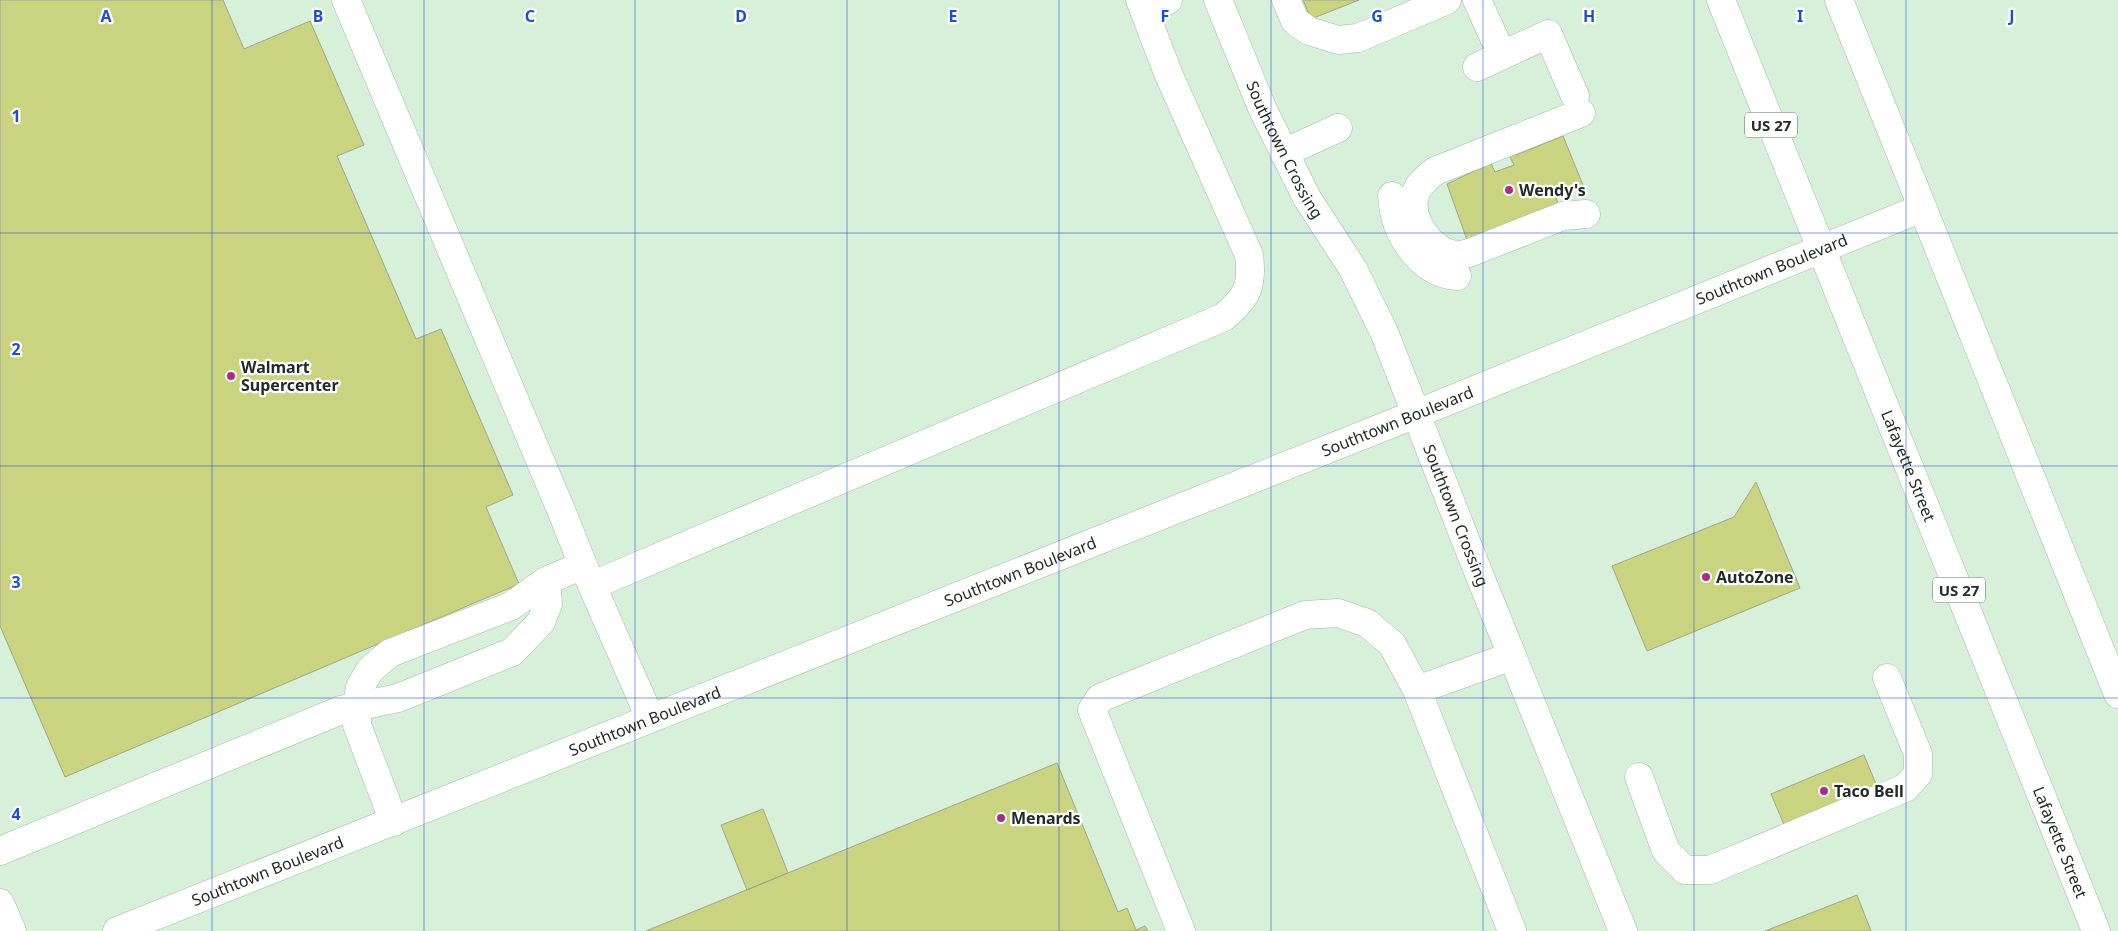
<svg xmlns="http://www.w3.org/2000/svg" width="2118" height="931" font-family="'Noto Sans',sans-serif">
  <rect width="100%" height="100%" fill="#d7f0d9"/>
  <path fill="#cad380" stroke="#a2a68a" d="M0,0H223L244,49L310,21L364,145L337,156L416,339L441,329L513,495L486,507L519,584L65,777L0,626Z
    M1303,0H1359L1311,19Z
    M1563,136L1583,185L1555,195L1558,203L1536,212L1538,217L1467,240L1447,184L1491,163L1495,172L1514,165L1509,155L1515,153L1516,155Z
    M1756,482L1800,588L1647,651L1612,566L1734,517Z
    M1864,755L1878,789L1785,827L1771,794Z
    M1057,763L1118,912L1127,908L1136,930L1145,926L1148,931H646Z
    M763,809L788,873L747,890L721,825Z
    M1857,895L1871,931H1765Z"/>
  <g fill="none" stroke-linecap="round" stroke-linejoin="round">
    <defs>
      <g id="minor">
        <path d="M346,0L561,510L583,565L650,718"/>
        <path id="s1" d="M1218,0L1263,110L1307,198L1353,269L1384,332L1469,549L1623,931"/>
        <path d="M1286,0L1295,21L1309,31L1338,40L1358,38L1447,0"/>
        <path d="M1477,0L1502,55"/>
        <path d="M1144,10L1168,0"/>
        <path d="M1477,67L1548,34L1575,96"/>
        <path d="M1581,113L1435,171C1427,178 1418,184 1415,195C1408,219 1430,250 1454,255C1459,256 1465,254 1469,253L1563,216L1586,214"/>
        <path d="M1284,153L1338,128"/>
        <path d="M1392,196C1394,232 1418,273 1457,276"/>
        <path d="M593,585L1224,317C1247,297 1253,287 1249,255L1168,73L1140,0"/>
        <path d="M1417,690L1512,931"/>
        <path d="M1639,777L1666,851L1685,870H1710L1905,788L1918,774V754L1887,678"/>
        <path d="M394,822L357,725V706L360,687L370,670L390,653L511,606L546,581L583,565"/>
        <path d="M0,851L341,710L398,698L512,652L541,622L548,604L546,581"/>
        <path d="M0,903L12,931"/>
        <path id="s2" d="M117,931L1416,414L1922,208"/>
        <path d="M1181,931L1092,710L1100,698L1305,615L1338,613L1367,623L1392,644L1417,690L1512,656"/>
      </g>
      <g id="highway">
        <path id="s3" d="M1721,0L2096,931"/>
        <path d="M1839,0L2118,694"/>
      </g>
    </defs>
    <use href="#minor" stroke="#a2b9a4" stroke-width="29"/>
    <use href="#highway" stroke="#a2b9a4" stroke-width="29"/>
    <use href="#minor" stroke="#fff" stroke-width="28"/>
    <use href="#highway" stroke="#fff" stroke-width="28"/>
  </g>
  <path fill="none" stroke="#1d4ed8" stroke-width="1" stroke-opacity="0.55" d="M212,0V931M424,0V931M635,0V931M847,0V931M1059,0V931M1271,0V931M1483,0V931M1694,0V931M1906,0V931M0,233H2118M0,466H2118M0,698H2118"/>
  <g fill="#a62e85" stroke="#fff" stroke-width="2">
    <circle cx="1509" cy="190" r="5"/>
    <circle cx="231" cy="376" r="5"/>
    <circle cx="1706" cy="577" r="5"/>
    <circle cx="1824" cy="791" r="5"/>
    <circle cx="1001" cy="818" r="5"/>
  </g>
  <g text-anchor="middle" dominant-baseline="central" stroke-width="4.5" stroke-linejoin="round" paint-order="stroke">
    <g fill="#fff" stroke="#656b66" stroke-width="1">
      <rect x="1745" y="112.5" width="52" height="25" rx="4"/>
      <rect x="1933" y="577.5" width="52" height="25" rx="4"/>
    </g>
    <g font-size="15" font-weight="bold" fill="#232c24">
      <text x="1771" y="125">US 27</text>
      <text x="1959" y="590">US 27</text>
    </g>
    <g font-size="16" fill="#232c24" stroke="#fff">
      <text stroke="none"><textPath href="#s1" startOffset="164">Southtown Crossing</textPath></text>
      <text stroke="none"><textPath href="#s2" startOffset="1782">Southtown Boulevard</textPath></text>
      <text stroke="none"><textPath href="#s2" startOffset="1378">Southtown Boulevard</textPath></text>
      <text stroke="none"><textPath href="#s3" startOffset="502">Lafayette Street</textPath></text>
      <text stroke="none"><textPath href="#s1" startOffset="569">Southtown Crossing</textPath></text>
      <text stroke="none"><textPath href="#s2" startOffset="972">Southtown Boulevard</textPath></text>
      <text stroke="none"><textPath href="#s2" startOffset="568">Southtown Boulevard</textPath></text>
      <text stroke="none"><textPath href="#s3" startOffset="908">Lafayette Street</textPath></text>
      <text stroke="none"><textPath href="#s2" startOffset="162">Southtown Boulevard</textPath></text>
    </g>
    <g font-size="16" font-weight="bold" fill="#232c24" stroke="#fff" text-anchor="start">
      <text x="1519" y="190">Wendy's</text>
      <text x="241" y="367">Walmart<tspan x="241" dy="18">Supercenter</tspan></text>
      <text x="1716" y="577">AutoZone</text>
      <text x="1834" y="791">Taco Bell</text>
      <text x="1011" y="818">Menards</text>
    </g>
  </g>
  <g font-size="16" text-anchor="middle" font-weight="bold" fill="#1d4ed8" stroke="#fff" stroke-width="4.5" stroke-linejoin="round" paint-order="stroke">
    <text x="106" y="22">A</text>
    <text x="318" y="22">B</text>
    <text x="530" y="22">C</text>
    <text x="741" y="22">D</text>
    <text x="953" y="22">E</text>
    <text x="1165" y="22">F</text>
    <text x="1377" y="22">G</text>
    <text x="1589" y="22">H</text>
    <text x="1800" y="22">I</text>
    <text x="2012" y="22">J</text>
    <text x="16" y="122">1</text>
    <text x="16" y="355">2</text>
    <text x="16" y="588">3</text>
    <text x="16" y="820">4</text>
  </g>
</svg>
